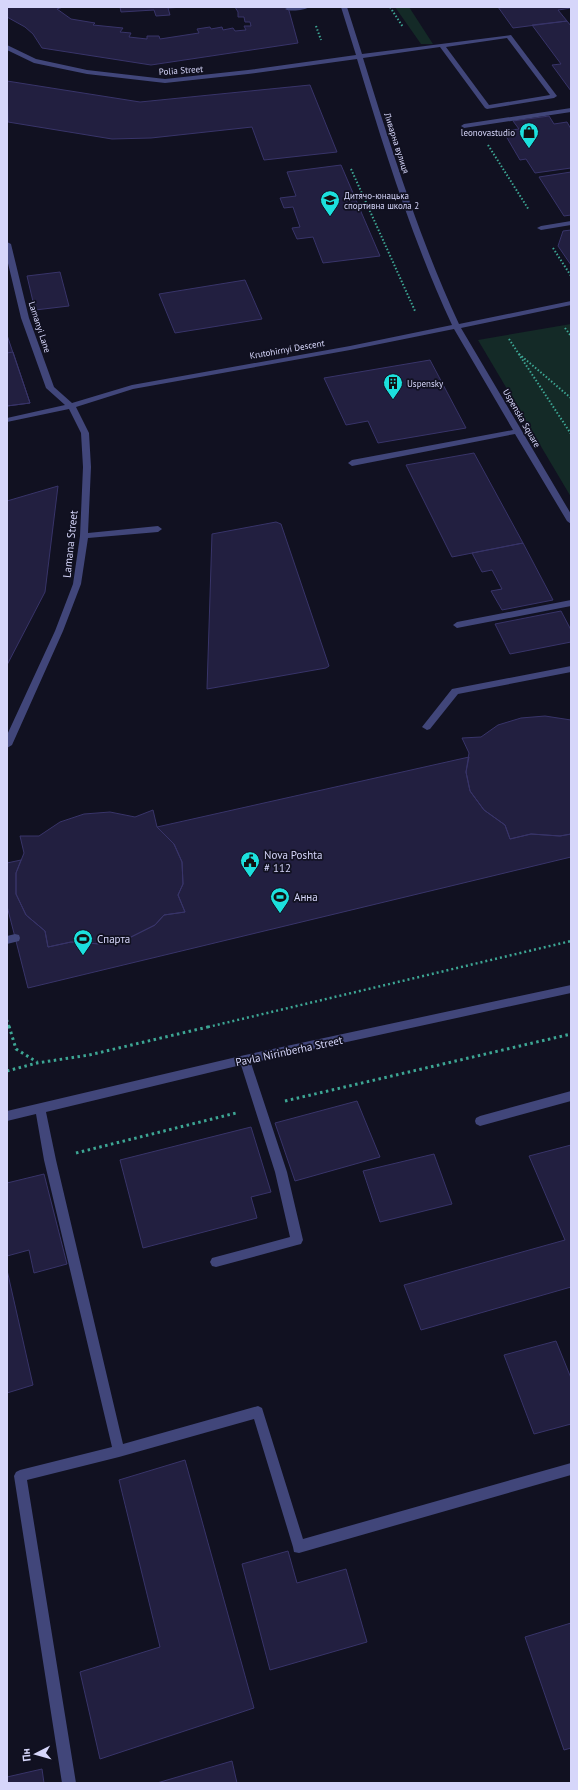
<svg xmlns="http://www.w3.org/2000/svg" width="578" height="1790" font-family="'PT Sans',sans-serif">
  <rect width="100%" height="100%" fill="#111121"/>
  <path fill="#142a27" d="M395,7H409L433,44H421Z
    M571,324V497L478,340Z"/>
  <path fill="#221f40" stroke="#383469" d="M7,7H63L57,9L71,19L95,23L93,25L123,28L120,32L131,33L129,37L147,39V36H159L160,39L199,33L197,29L210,27L211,29L222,27L223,30L233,28L235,31L246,30L244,26H251L250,22H245L244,17H238V12L235,7H288L298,43L151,65L42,48L33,34L25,27L7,17Z
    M120,7H184L168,8L170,15L156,16L154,10L121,12Z
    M498,7H571V8L558,10L567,21L513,28Z
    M567,21L571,26V91L552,65L561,64L532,25Z
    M7,81L140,102L310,85L337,152L264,160L252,127L151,138L112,139L8,122Z
    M549,116L554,124L567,122L571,129V168L535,173L526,159L520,160L503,131L519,129L513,121Z
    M341,165L380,256L323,263L313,237L297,239L292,228L300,227L293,207L284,208L280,198L296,196L287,172Z
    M571,172V215L564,216L539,177Z
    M571,230V265L558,246L563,231Z
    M60,272L69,306L35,310L27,276Z
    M245,280L262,319L175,333L159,294Z
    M7,335L30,403L7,406Z
    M13,352L30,403L7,406V353Z
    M430,360L466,428L378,443L368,421L346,425L324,378Z
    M474,453L523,543L452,557L406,465Z
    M58,486L45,592L7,665V501Z
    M276,522L281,524L329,666L326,668L207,689L212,534Z
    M523,543L553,600L502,610L491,591L502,589L492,570L482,572L472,553Z
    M561,611L571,630V642L510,654L495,624Z
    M545,716L571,720V834L560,836L531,834L510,839L505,825L484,810L470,791L466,772L469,753L462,738L481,737L498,725L521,718Z
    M469,757L466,772L470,791L484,810L505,825L510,839L531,834L560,836L571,834V857L28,988L7,906V863L21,860L16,873V894L26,915L45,931L48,947L71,942L101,944L129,938L155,925L164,915L185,912L178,895L183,884L182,862L174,844L157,827Z
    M153,810L157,827L174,844L182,862L183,884L178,895L185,912L164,915L155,925L129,938L101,944L71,942L48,947L45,931L26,915L16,894V873L24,853L20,836H39L60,822L84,814L110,812L135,817Z
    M357,1101L380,1157L295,1181L275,1123Z
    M251,1127L271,1192L251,1197L257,1218L143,1248L120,1160Z
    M571,1145V1287L421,1330L404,1285L565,1240L529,1156Z
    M434,1154L452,1204L380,1222L363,1171Z
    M44,1174L67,1264L34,1273L29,1250L7,1256V1183Z
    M7,1270L33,1385L7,1393Z
    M556,1341L571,1378V1424L534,1434L504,1355Z
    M185,1460L254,1708L100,1759L80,1672L160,1647L119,1480Z
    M288,1551L297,1583L346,1569L367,1642L270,1670L242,1564Z
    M571,1623V1748L564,1750L525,1637Z
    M232,1761L237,1783H157Z
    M42,1769L44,1783H7V1777Z"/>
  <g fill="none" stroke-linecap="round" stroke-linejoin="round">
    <path stroke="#3da694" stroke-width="2" stroke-dasharray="1.5 2" stroke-linecap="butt" d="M390,7L403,27
      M316,26L321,40
      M488,145L529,210
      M351,169L415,311
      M553,248L571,276
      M565,328L571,336
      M509,339L571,434
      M519,354L571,398"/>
    <path stroke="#3da694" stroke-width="2.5" stroke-dasharray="2 3" stroke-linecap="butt" d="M7,1020L9,1027
      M208,1027L571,941"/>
    <path stroke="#3da694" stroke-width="3" stroke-dasharray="2.5 3.5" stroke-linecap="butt" d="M9,1026L16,1049L37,1062
      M7,1071L37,1063L89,1055L212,1026
      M285,1101L571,1034
      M76,1153L236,1113"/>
    <path fill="#41467a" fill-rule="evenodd" d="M310,7C305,10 290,12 285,9L289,7Z
      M341,7H347L362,54L511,35L557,96L554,98L487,109L485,108L440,47L363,58C391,148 419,238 459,324L571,301V305L461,328L571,514V524L567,521L515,434L352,466L348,463L352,460L513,430L454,329L350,350L133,389L76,407L89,433L91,467L88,533L158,526L162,529L158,532L88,538L81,584L63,631L12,745L7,748V735L55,631L73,584L80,536L83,467L81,433L69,409L7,422V418L65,405L46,388L21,318L7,259V242L11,244L29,318L54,387L72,403L132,385L350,346L452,325C412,239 384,149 357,59L248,74L165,83L87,74L34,63L7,50V45L36,59L87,70L165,79L248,70L356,55ZM507,38L550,95L489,105L446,47Z
      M571,108V112L464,128L461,126L464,124Z
      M571,221V225L541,230L537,228L541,226Z
      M571,600V606L457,628L453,625L457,622Z
      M571,666V672L458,694L430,729L427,730L422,727L452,689Z
      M15,934L19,935L20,938L19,941L7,944V936Z
      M571,985V993L251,1063L287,1172L303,1240L301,1244L297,1245L216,1267L212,1266L210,1262L212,1258L290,1237L275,1172L241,1065L46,1112L56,1160L123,1444L258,1406L262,1408L303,1539L571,1463V1475L299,1553L294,1552L293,1547L254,1419L119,1457L27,1480L76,1783H62L14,1476L16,1472L20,1470L112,1447L44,1160L36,1114L7,1121V1111L245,1055Z
      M571,1091V1101L480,1126L476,1124L475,1121L476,1118L480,1116Z"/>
  </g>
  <defs>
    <symbol id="shop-pin" viewBox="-11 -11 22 30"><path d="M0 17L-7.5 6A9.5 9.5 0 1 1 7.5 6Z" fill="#1ce0dd" stroke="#111121"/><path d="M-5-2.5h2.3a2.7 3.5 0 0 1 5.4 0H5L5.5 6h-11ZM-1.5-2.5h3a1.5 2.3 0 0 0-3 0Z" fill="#111"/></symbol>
    <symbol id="school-pin" viewBox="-11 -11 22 30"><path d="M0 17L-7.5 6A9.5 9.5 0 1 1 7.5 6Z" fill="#1ce0dd" stroke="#111121"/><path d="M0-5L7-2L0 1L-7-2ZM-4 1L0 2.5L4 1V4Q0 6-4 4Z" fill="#111"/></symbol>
    <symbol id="building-pin" viewBox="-11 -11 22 30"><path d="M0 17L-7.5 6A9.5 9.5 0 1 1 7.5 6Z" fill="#1ce0dd" stroke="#111121"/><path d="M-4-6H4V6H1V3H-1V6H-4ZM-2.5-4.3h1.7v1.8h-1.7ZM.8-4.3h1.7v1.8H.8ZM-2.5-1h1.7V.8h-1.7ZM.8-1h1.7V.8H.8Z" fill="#111"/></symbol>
    <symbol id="civic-pin" viewBox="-11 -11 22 30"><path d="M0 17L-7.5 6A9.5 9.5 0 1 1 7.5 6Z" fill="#1ce0dd" stroke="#111121"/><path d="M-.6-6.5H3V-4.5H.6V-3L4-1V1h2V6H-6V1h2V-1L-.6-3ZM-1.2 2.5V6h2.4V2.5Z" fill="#111"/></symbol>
    <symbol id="stadium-pin" viewBox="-11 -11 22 30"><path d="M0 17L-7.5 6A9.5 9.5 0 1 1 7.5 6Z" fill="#1ce0dd" stroke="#111121"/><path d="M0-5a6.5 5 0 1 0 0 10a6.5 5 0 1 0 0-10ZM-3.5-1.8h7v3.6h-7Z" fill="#111"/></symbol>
  </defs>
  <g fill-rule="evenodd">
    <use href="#shop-pin" x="518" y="121" width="22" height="30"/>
    <use href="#school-pin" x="319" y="189" width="22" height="30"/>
    <use href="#building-pin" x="382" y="372" width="22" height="30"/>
    <use href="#civic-pin" x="239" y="850" width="22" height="30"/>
    <use href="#stadium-pin" x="269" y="886" width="22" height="30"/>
    <use href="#stadium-pin" x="72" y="928" width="22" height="30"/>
  </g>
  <g text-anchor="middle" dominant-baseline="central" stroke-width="3.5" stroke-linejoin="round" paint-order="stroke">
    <g font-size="9" fill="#d6d6fa" stroke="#111121">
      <text transform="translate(181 70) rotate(-4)">Polia Street</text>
      <text transform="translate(397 143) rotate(72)">Ливарна вулиця</text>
      <text transform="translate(40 327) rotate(72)">Lamanyi Lane</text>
      <text transform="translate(287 349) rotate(-10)">Krutohirnyi Descent</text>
      <text transform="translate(522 418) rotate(60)">Uspenska Square</text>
    </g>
    <g font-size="9" fill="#d6d6fa" stroke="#111121" text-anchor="start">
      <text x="515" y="132" text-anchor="end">leonovastudio</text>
      <text x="344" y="195">Дитячо-юнацька<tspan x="344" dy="10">спортивна школа 2</tspan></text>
      <text x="407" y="383">Uspensky</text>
    </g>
    <g font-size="11" fill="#d6d6fa" stroke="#111121">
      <text transform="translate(70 544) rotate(-84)">Lamana Street</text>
      <text transform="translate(289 1051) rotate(-12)">Pavla Nirinberha Street</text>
    </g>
    <g font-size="11" fill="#d6d6fa" stroke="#111121" text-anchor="start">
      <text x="264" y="855">Nova Poshta<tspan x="264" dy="13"># 112</tspan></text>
      <text x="294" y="897">Анна</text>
      <text x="97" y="939">Спарта</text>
    </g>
  </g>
  <rect width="578" height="1790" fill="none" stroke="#d6d6fa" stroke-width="16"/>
  <g transform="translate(36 1754) rotate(264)" stroke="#111121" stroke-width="3" paint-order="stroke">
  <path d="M0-3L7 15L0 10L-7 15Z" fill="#d6d6fa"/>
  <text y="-6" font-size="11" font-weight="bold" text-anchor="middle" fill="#d6d6fa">Пн</text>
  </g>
</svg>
